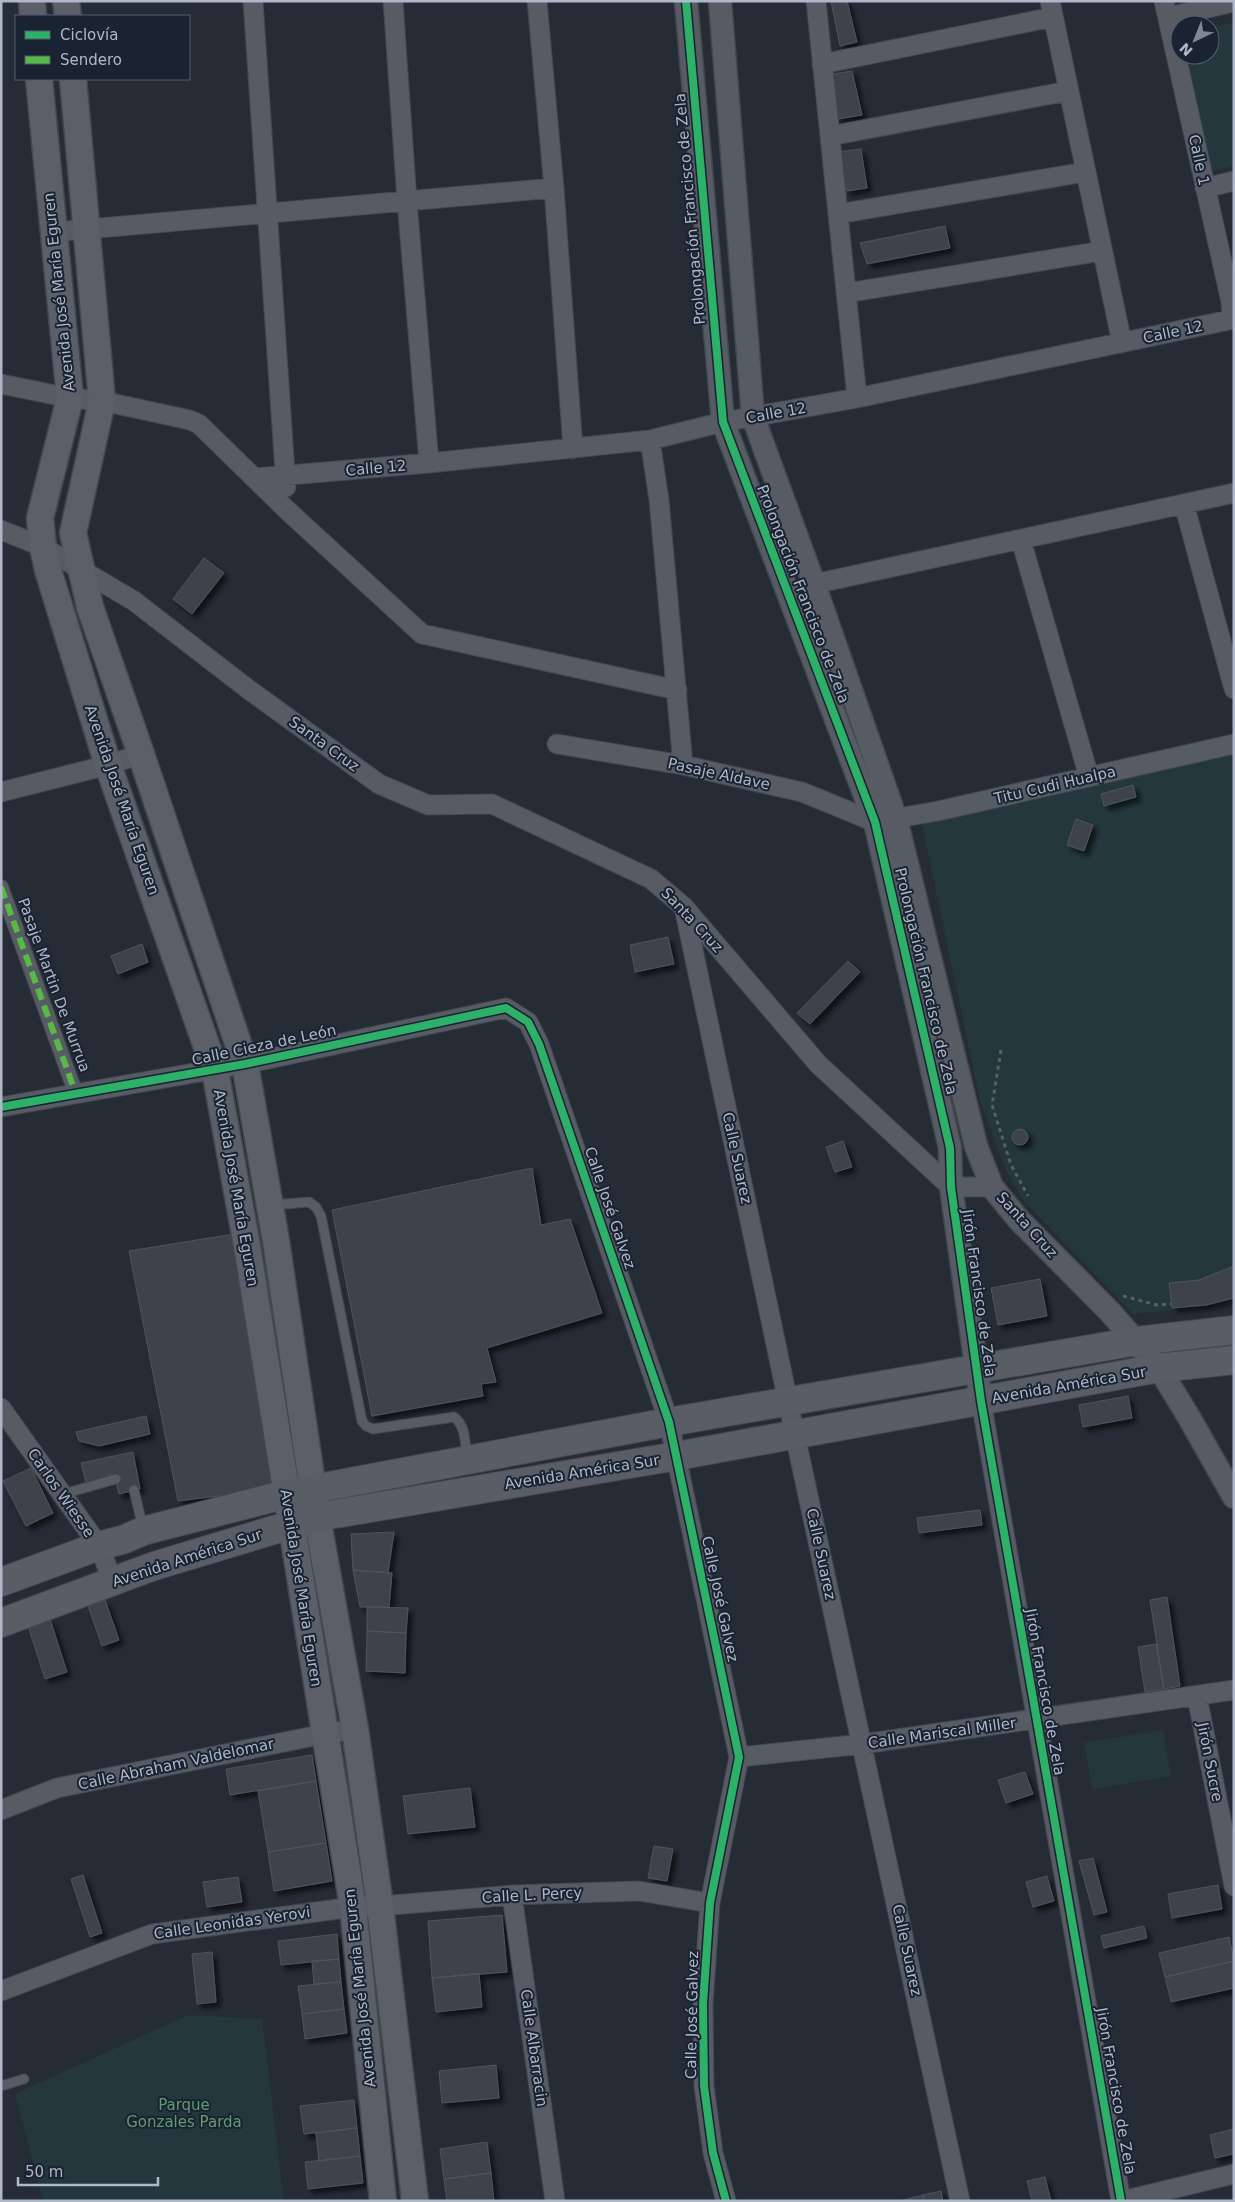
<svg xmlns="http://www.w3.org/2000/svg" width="1235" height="2202" font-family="'DejaVu Sans',sans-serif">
  <defs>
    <filter id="shadow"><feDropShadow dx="4.5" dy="4.5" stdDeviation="2.5" flood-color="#0009"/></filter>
  </defs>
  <rect width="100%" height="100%" fill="#262c36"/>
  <path fill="#23373c" d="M1234,23V166L1212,171L1187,55H1210V28Z
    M1234,753V1304L1133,1314L1022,1199L1005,1168L980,1101L921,819Z
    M1163,1730L1171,1776L1092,1789L1084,1743Z
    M188,2015L262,2019L284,2201H43L15,2094Z"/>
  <path fill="#3d424c" stroke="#4e545e" filter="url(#shadow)" d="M831,1H847L857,42L840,46Z
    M852,71L862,115L838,119L833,74Z
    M861,149L867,188L847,191L837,152Z
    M945,226L950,248L867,264L860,243Z
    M204,558L224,573L192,614L173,599Z
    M1133,785L1136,797L1104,806L1101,794Z
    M1076,819L1093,825L1084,851L1067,845Z
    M668,937L674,964L635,972L630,945Z
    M142,944L148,962L118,974L111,956Z
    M848,961L860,972L810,1024L797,1013Z
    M1012 1137a8 8 0 1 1 16 0a8 8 0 1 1-16 0Z
    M843,1141L852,1167L835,1172L826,1147Z
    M532,1168L541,1225L570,1219L602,1313L487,1348L496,1382L481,1384L483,1396L372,1416L332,1210Z
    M234,1234L275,1489L178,1501L129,1251Z
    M1234,1266V1298L1206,1305L1172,1308L1169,1283L1199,1280Z
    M1040,1279L1047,1316L998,1325L991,1288Z
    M1128,1396L1132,1418L1083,1427L1079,1405Z
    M146,1416L150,1434L99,1446L79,1441L76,1432Z
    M133,1452L140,1489L119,1494L115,1477L86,1483L81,1463Z
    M31,1468L53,1513L26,1526L3,1481Z
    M980,1510L982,1525L919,1533L917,1518Z
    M394,1532L388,1573L353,1570L351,1534Z
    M353,1570L392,1573L389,1607H360Z
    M1167,1597L1180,1686L1164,1689L1150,1600Z
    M105,1600L119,1640L102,1646L88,1606Z
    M367,1607L408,1608L406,1633L367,1631Z
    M50,1619L67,1672L45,1679L28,1626Z
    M367,1631L406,1633L405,1673L366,1671Z
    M1156,1644L1164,1689L1145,1692L1138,1647Z
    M312,1755L316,1781L230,1795L226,1769Z
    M1025,1772L1033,1794L1006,1803L998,1780Z
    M316,1781L326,1843L268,1852L258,1791Z
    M470,1788L475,1827L408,1834L403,1796Z
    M326,1843L332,1881L274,1891L268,1852Z
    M654,1846L673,1849L667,1881L648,1878Z
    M1093,1858L1107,1912L1094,1915L1079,1861Z
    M83,1875L102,1933L90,1937L71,1879Z
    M1047,1876L1054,1901L1033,1907L1026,1882Z
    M238,1877L242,1902L207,1907L203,1882Z
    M1218,1885L1222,1909L1172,1918L1168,1894Z
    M502,1915L507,1972L432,1978L428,1921Z
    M1144,1926L1147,1938L1104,1948L1101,1936Z
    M337,1934L339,1959L281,1965L278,1941Z
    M1229,1937L1234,1961L1165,1977L1159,1953Z
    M212,1952L216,2002L197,2004L192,1954Z
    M339,1959L341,1982L314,1984L312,1961Z
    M1234,1961V1988L1171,2002L1165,1977Z
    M479,1973L482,2007L436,2012L432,1978Z
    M341,1982L344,2009L302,2014L298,1986Z
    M344,2009L347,2033L305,2039L302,2014Z
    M496,2065L499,2098L442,2103L439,2071Z
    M354,2100L357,2128L304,2134L300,2106Z
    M357,2128L360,2156L319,2161L316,2133Z
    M1234,2129V2154L1215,2158L1210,2135Z
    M487,2142L491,2173L444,2179L440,2149Z
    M360,2156L363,2183L308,2189L305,2162Z
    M491,2173L494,2201H447L444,2179Z
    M1045,2177L1051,2201H1032L1027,2181Z
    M941,2191L943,2201H924L923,2195Z
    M923,2195L924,2201H899Z"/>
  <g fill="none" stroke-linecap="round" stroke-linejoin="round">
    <defs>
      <path id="service" d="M272,1205L309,1202L316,1207L321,1216L362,1421L366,1426L373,1429L454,1417C466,1426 465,1443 467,1457
        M134,1490L143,1528
        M63,1494L116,1479
        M1,2086L24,2079"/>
      <path id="pedestrian" d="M1,887L76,1094"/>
      <path id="minor" d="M253,1L286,487
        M393,1L407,201L429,463
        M537,1L554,188L573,449
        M816,1L857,398
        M1050,1L1122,343
        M1164,1L1231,302L1232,319
        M1168,17L1234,2
        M822,64L1053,17
        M830,136L1068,91
        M1205,188L1234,181
        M838,214L1085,172
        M53,232L554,188
        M846,293L1102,251
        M1,384L70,398L102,401L190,420L199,424L288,511L422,634L677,690
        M650,440L659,500L683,765
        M255,478L429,463L650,440L723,422L857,398L1234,319
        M1184,504L1234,689
        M1,530L43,547L134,601L248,689L379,784L428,805L492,804L651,879L684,907L818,1064L951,1187H992
        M1021,540L1089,777
        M814,584L1234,493
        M557,744L683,765L802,792L875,822L938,811L1234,744
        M1,792L108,765L141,754
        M684,907L795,1435L960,2201
        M1,1107L245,1064L506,1008L528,1022L539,1044L669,1422L739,1757L710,1903L703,2004L704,2086L713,2153L726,2201
        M981,1401L1121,2201
        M1,1408L99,1546L113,1582
        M1197,1696L1234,1886
        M739,1757L863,1744L1234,1690
        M1,1810L57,1788L324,1734L355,1729
        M512,1895L555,2201
        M1,1991L152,1934L353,1907L380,1906L512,1895L639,1891L710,1903
        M1122,2201L1234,2174"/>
      <path id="tertiary" d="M686,1L723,422L875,822L950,1148L951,1187L981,1401
        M720,1L753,417L814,584L896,819L976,1146L992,1187L1019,1220L1111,1313L1159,1368L1190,1419L1234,1497"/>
      <path id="secondary" d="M32,1L33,16
        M66,1L68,16
        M39,79L70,398L40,518L43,547L48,570L108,765L215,1070L247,1246L353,1907L383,2201
        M73,79L102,401L73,533L90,607L141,754L245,1064L276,1241L317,1517L355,1729L380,1906L415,2201"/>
      <path id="primary" d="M1,1582L99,1546L125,1539L143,1531L287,1494L669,1422L1137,1341L1234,1330
        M1,1623L154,1566L317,1517L677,1456L1159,1368L1234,1360"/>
    </defs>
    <use href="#service" stroke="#43474f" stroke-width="11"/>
    <use href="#pedestrian" stroke="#43474f" stroke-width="16"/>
    <use href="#minor" stroke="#43474f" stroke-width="21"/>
    <use href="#tertiary" stroke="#43474f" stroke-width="25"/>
    <use href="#secondary" stroke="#43474f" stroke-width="29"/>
    <use href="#primary" stroke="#434952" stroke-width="30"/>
    <path stroke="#595f66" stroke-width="3" stroke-dasharray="4 4" stroke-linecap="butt" d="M1001,1050L992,1105L1011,1165L1028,1196
      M1123,1296L1157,1305L1171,1304"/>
    <use href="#service" stroke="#565b64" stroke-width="9"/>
    <use href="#pedestrian" stroke="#565b64" stroke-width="14"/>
    <use href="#minor" stroke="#565b64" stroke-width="19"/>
    <use href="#tertiary" stroke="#565b64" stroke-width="22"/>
    <use href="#secondary" stroke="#5a5f68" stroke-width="26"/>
    <use href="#primary" stroke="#595d66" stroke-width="28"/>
    <path stroke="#58b947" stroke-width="6" stroke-dasharray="12 6" stroke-linecap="butt" d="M1,887L76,1094"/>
    <defs>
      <path id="cycleway" d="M686,1L723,422L875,822L950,1148L951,1187L981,1401L1121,2201
        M1,1107L245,1064L506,1008L528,1022L539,1044L669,1422L739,1757L710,1903L703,2004L704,2086L713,2153L726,2201"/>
    </defs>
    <use href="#cycleway" stroke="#192331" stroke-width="11"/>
    <use href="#cycleway" stroke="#2db169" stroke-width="8"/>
  </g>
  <g text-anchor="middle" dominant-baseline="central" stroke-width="4" stroke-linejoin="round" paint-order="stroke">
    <g font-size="15" fill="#afb8c8" stroke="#192331">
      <text transform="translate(1199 160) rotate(78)">Calle 1</text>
      <text transform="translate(690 209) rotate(-95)">Prolongación Francisco de Zela</text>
      <text transform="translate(59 292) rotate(-96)">Avenida José María Eguren</text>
      <text transform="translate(1173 332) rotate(-12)">Calle 12</text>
      <text transform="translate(776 413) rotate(-10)">Calle 12</text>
      <text transform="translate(376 468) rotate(-5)">Calle 12</text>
      <text transform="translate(803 594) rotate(69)">Prolongación Francisco de Zela</text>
      <text transform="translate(324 744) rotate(36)">Santa Cruz</text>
      <text transform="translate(719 774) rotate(12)">Pasaje Aldave</text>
      <text transform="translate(1055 785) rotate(-13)">Titu Cudi Hualpa</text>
      <text transform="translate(122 800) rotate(71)">Avenida José María Eguren</text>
      <text transform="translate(692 920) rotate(47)">Santa Cruz</text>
      <text transform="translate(926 981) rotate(77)">Prolongación Francisco de Zela</text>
      <text transform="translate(54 985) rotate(70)">Pasaje Martin De Murrua</text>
      <text transform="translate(264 1045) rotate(-12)">Calle Cieza de León</text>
      <text transform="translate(737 1158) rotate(78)">Calle Suarez</text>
      <text transform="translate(236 1188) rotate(80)">Avenida José María Eguren</text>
      <text transform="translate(610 1208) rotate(71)">Calle José Galvez</text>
      <text transform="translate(1027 1225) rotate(48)">Santa Cruz</text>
      <text transform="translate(979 1293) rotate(82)">Jirón Francisco de Zela</text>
      <text transform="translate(1069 1385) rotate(-10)">Avenida América Sur</text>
      <text transform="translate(582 1472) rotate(-9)">Avenida América Sur</text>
      <text transform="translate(61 1493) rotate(55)">Carlos Wiesse</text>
      <text transform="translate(821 1554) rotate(78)">Calle Suarez</text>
      <text transform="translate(187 1558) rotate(-18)">Avenida América Sur</text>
      <text transform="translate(301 1588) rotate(81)">Avenida José María Eguren</text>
      <text transform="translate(720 1599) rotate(78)">Calle José Galvez</text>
      <text transform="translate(1045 1692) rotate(80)">Jirón Francisco de Zela</text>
      <text transform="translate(942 1733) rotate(-8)">Calle Mariscal Miller</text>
      <text transform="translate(1210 1762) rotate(79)">Jirón Sucre</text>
      <text transform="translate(176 1764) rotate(-12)">Calle Abraham Valdelomar</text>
      <text transform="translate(532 1895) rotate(-3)">Calle L. Percy</text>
      <text transform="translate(232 1923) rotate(-8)">Calle Leonidas Yerovi</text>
      <text transform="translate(907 1950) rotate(78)">Calle Suarez</text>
      <text transform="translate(360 1988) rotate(-96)">Avenida José María Eguren</text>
      <text transform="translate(692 2015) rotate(-89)">Calle José Galvez</text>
      <text transform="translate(534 2048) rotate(82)">Calle Albarracin</text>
      <text transform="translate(1116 2091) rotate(80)">Jirón Francisco de Zela</text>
    </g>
    <g font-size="15" fill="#639b71" stroke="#192331">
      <text x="184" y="2105">Parque<tspan x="184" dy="17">Gonzales Parda</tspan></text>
    </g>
  </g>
  <rect width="1235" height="2202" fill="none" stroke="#afb8c8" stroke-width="5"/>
  <rect x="15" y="15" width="175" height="65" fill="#192331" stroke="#555f6d"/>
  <rect x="25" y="31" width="25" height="8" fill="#2db169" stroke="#555f6d"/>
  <text x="60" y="40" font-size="15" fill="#afb8c8">Ciclovía</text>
  <rect x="25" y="56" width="25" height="8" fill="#58b947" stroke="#555f6d"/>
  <text x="60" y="65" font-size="15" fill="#afb8c8">Sendero</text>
  <g transform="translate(1195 40) rotate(223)"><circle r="24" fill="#192331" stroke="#555f6d"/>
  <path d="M0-4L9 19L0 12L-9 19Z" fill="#7f8795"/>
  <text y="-8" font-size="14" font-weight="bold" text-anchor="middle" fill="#afb8c8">N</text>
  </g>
  <path d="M18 2177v8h140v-8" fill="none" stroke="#afb8c8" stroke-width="2.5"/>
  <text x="25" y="2177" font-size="15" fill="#afb8c8" stroke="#192331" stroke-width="4" paint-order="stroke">50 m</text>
</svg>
